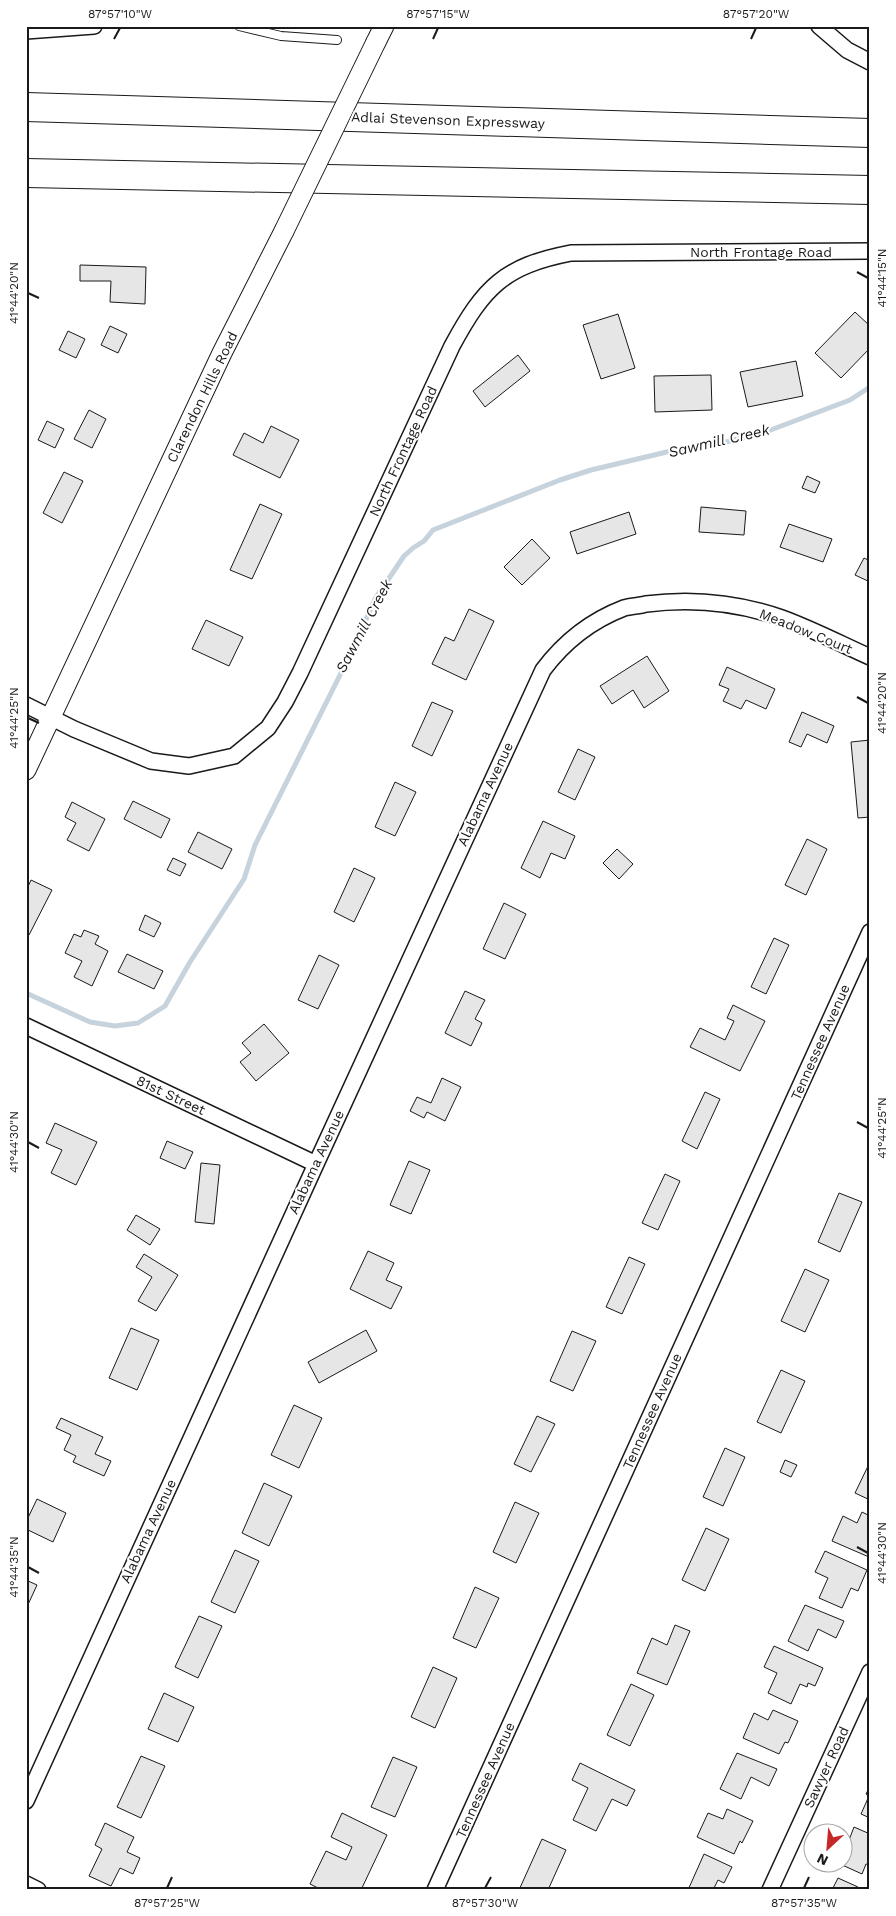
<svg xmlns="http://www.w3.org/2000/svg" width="896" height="1916" font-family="'Work Sans',sans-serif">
  <rect width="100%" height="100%" fill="#fff"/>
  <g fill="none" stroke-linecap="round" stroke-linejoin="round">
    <path stroke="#c6d2dc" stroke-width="5" d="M26,993L90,1022L115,1026L138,1023L165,1006L190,962L244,879L255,845L353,649L375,599L404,556L413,548L424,541L433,530L560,480L591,470L688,447L722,443L768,431L850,400L870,387"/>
  </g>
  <path fill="#e6e6e6" stroke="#1a1a1a" d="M80,265L146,267L145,304L110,302L111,281H80Z
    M855,312L870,326V348L841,378L815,353Z
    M618,314L635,368L601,379L583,325Z
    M110,326L127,334L118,353L101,345Z
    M68,331L85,339L76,358L59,350Z
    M518,355L530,371L485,407L473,391Z
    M796,361L803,396L748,407L740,372Z
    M711,375L712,410L655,412L654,376Z
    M89,410L106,419L92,448L74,439Z
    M47,421L64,429L55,448L38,440Z
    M271,426L299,440L280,478L233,455L244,433L263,443Z
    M64,472L83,481L62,523L43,513Z
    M807,476L820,482L815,493L802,488Z
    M260,504L282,514L252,579L230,570Z
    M701,507L746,511L744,535L699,532Z
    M629,512L636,534L577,554L570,532Z
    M789,524L832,539L823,562L780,547Z
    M532,539L550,558L522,585L504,567Z
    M864,558L870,561V582L855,575Z
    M469,609L494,621L466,680L432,664L445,637L454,641Z
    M206,620L243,637L229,666L192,649Z
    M647,656L669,691L644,708L633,690L612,704L600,686Z
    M727,667L775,689L766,709L746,700L741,709L723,701L729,689L719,685Z
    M432,702L453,711L432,756L412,746Z
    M802,712L834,726L827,743L807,734L801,747L789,742Z
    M870,740V817L858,818L851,742Z
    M578,749L595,757L575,800L558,792Z
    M395,782L416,792L395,836L375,827Z
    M133,801L170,819L161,838L124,819Z
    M72,802L105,819L89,851L67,840L76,823L65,817Z
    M543,821L575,836L565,859L551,853L540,878L521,868Z
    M198,832L232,849L222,869L188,852Z
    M807,839L827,849L806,895L785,885Z
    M617,849L633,864L619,879L603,863Z
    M173,858L186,864L180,876L167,870Z
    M354,868L375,878L354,922L334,912Z
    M31,880L52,890L29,935L26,934V891Z
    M504,903L526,914L505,959L483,949Z
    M145,915L161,923L154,937L139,930Z
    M84,930L99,936L95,944L108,951L92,986L74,977L82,961L65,953L74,934L81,937Z
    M774,938L789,945L766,994L751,987Z
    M127,954L163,971L154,989L118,972Z
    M319,955L339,965L318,1009L298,1000Z
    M465,991L485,1000L475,1019L482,1023L471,1046L445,1033Z
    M733,1005L765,1021L740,1071L690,1047L700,1028L725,1040L734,1021L727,1018Z
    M264,1024L289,1053L256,1081L240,1062L251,1053L242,1043Z
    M442,1078L461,1087L445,1121L427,1112L424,1118L410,1111L417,1097L431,1103Z
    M705,1092L720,1099L697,1149L682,1141Z
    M55,1123L97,1142L76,1185L51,1173L62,1150L46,1143Z
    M167,1141L193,1152L185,1169L160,1158Z
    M409,1161L430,1170L411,1214L390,1205Z
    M201,1163L220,1165L214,1224L195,1222Z
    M665,1174L680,1181L658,1230L642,1223Z
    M839,1193L862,1202L840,1252L818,1242Z
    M136,1215L160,1229L150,1245L127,1230Z
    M368,1251L394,1263L386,1280L402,1287L391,1309L350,1289Z
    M144,1254L178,1275L156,1311L138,1301L152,1277L136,1267Z
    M629,1257L645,1264L622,1314L606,1307Z
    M805,1269L829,1280L805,1332L781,1321Z
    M131,1328L159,1340L137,1390L109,1378Z
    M366,1330L377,1351L319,1383L308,1362Z
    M572,1331L596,1341L573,1391L550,1381Z
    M781,1370L805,1381L781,1433L757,1422Z
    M294,1405L322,1418L299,1468L271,1455Z
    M537,1416L555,1424L531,1472L514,1464Z
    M61,1418L103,1437L95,1454L111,1461L104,1476L73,1462L76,1456L64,1450L71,1435L56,1428Z
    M725,1448L745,1457L723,1506L703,1497Z
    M785,1460L797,1465L791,1477L780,1472Z
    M870,1462V1500L855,1493Z
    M264,1483L292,1496L269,1546L242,1533Z
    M37,1499L66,1513L53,1542L26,1529V1522Z
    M515,1502L539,1513L516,1563L493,1552Z
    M862,1512L870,1516L869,1557L832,1541L843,1516L857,1523Z
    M706,1528L729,1539L705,1591L682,1580Z
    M235,1550L259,1561L235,1613L211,1602Z
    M825,1551L867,1570L858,1591L851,1588L842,1608L819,1598L828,1578L815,1572Z
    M26,1580L37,1585L26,1609Z
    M475,1587L499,1598L476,1648L453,1638Z
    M805,1605L844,1621L836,1638L818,1629L808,1651L788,1641Z
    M199,1616L222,1626L198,1678L175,1667Z
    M675,1625L690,1631L667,1685L637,1673L652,1638L667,1645Z
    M774,1646L823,1668L815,1686L808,1683L807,1687L800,1684L791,1704L768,1693L777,1673L764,1667Z
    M433,1667L457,1678L435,1728L411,1717Z
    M631,1684L654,1695L630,1746L607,1735Z
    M164,1693L194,1707L178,1742L148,1729Z
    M773,1710L798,1721L788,1743L785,1742L779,1754L743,1738L754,1713L768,1720Z
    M737,1753L777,1769L769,1786L751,1777L741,1799L720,1789Z
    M141,1756L165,1766L141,1818L117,1807Z
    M393,1757L417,1767L395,1817L371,1807Z
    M580,1763L635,1790L627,1806L612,1799L596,1831L573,1820L588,1788L572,1780Z
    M870,1786V1818L861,1814L869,1796L866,1794Z
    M727,1809L753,1821L742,1843L740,1841L734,1854L697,1837L708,1813L723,1819Z
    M342,1813L387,1835L361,1890H322L310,1884L326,1851L346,1860L352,1847L331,1837Z
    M105,1823L134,1837L127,1852L140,1858L133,1874L120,1868L111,1886L89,1876L102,1849L95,1845Z
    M854,1827L870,1834V1865L866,1864L862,1874L840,1864H844V1844L846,1839L849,1840Z
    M542,1839L566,1850L548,1890H519Z
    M704,1854L732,1867L724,1883L718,1880L713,1890H688Z
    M838,1878L858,1887L857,1890H832Z"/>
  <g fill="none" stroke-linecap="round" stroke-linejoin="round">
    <defs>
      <path id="service" d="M239,26L281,36L337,40"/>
      <path id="minor" d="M819,26L847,50L870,62
        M26,31L94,26
        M26,705L74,729L151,761L189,766L234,756L268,728L285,702L300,673L452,346C484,287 504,266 571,253L870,251
        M26,1026L316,1164
        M26,1801L316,1164L543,670C564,642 590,621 624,608C631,606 639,606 646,604C692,598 739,603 782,618C812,629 841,644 870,657
        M26,1884L38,1890
        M435,1890L870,932
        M770,1890L870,1672"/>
      <path id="tertiary" d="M376,42L384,26
        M26,770L222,353L284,231"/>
      <path id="motorway" d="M26,107L870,133
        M26,173L870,190"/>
    </defs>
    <use href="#service" stroke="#1a1a1a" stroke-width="10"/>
    <use href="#minor" stroke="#1a1a1a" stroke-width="18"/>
    <use href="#tertiary" stroke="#1a1a1a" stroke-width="21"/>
    <use href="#motorway" stroke="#1a1a1a" stroke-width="30"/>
    <use href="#service" stroke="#fff" stroke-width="8"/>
    <use href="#minor" stroke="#fff" stroke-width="15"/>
    <use href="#tertiary" stroke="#fff" stroke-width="19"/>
    <use href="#motorway" stroke="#fff" stroke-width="28"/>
    <defs>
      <path id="tertiary-bridge" d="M284,231L376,42"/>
    </defs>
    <use href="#tertiary-bridge" stroke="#1a1a1a" stroke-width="21" stroke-linecap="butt"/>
    <use href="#tertiary-bridge" stroke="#fff" stroke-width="19"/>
  </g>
  <path fill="none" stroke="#1a1a1a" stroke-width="2" d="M114,39L120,28M433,39L438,28M751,39L756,28M857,272L868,278M28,293L39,298M857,697L868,703M28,718L39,723M857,1122L868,1128M28,1142L39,1148M857,1547L868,1553M28,1567L39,1573M167,1888L172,1877M485,1888L491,1877M804,1888L809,1877"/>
  <g text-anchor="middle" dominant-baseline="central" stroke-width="4" stroke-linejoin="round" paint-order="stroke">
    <g font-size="14" fill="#1a1a1a" stroke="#fff">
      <text transform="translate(448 120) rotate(2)">Adlai Stevenson Expressway</text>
      <text x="761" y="252">North Frontage Road</text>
      <text transform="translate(202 397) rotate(-64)">Clarendon Hills Road</text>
      <text transform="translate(403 451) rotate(-65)">North Frontage Road</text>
      <text transform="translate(806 631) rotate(22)">Meadow Court</text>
      <text transform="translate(485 794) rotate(-65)">Alabama Avenue</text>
      <text transform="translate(820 1042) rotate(-66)">Tennessee Avenue</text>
      <text transform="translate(171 1095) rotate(25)">81st Street</text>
      <text transform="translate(316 1162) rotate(-65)">Alabama Avenue</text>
      <text transform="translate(652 1411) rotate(-66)">Tennessee Avenue</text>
      <text transform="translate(148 1531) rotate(-65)">Alabama Avenue</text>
      <text transform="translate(826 1767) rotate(-65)">Sawyer Road</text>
      <text transform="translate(485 1780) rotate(-66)">Tennessee Avenue</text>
    </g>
    <g font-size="15" font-style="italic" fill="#1a1a1a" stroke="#fff">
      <text transform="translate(719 441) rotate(-13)">Sawmill Creek</text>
      <text transform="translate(364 626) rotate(-62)">Sawmill Creek</text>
    </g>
  </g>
  <rect width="896" height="1916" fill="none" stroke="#ffffff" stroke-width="55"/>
  <g transform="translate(828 1848) rotate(206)"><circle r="24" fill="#ffffff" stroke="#a3a3a3"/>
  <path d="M0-4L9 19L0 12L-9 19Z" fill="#c62828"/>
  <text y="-8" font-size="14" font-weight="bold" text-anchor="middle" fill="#1a1a1a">N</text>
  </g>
  <rect x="28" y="28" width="840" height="1860" fill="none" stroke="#1a1a1a" stroke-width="2"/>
  <g font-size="12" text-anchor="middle" fill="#1a1a1a">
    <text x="120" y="18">87°57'10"W</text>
    <text x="438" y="18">87°57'15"W</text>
    <text x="756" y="18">87°57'20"W</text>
    <text transform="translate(882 278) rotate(-90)" y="4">41°44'15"N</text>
    <text transform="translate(14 293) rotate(-90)" y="4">41°44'20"N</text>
    <text transform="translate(882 703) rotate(-90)" y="4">41°44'20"N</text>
    <text transform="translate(14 718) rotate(-90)" y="4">41°44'25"N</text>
    <text transform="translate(882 1128) rotate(-90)" y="4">41°44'25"N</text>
    <text transform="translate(14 1142) rotate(-90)" y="4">41°44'30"N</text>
    <text transform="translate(882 1553) rotate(-90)" y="4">41°44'30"N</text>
    <text transform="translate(14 1567) rotate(-90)" y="4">41°44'35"N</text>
    <text x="167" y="1907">87°57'25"W</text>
    <text x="485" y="1907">87°57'30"W</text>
    <text x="804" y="1907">87°57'35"W</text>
  </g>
</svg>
